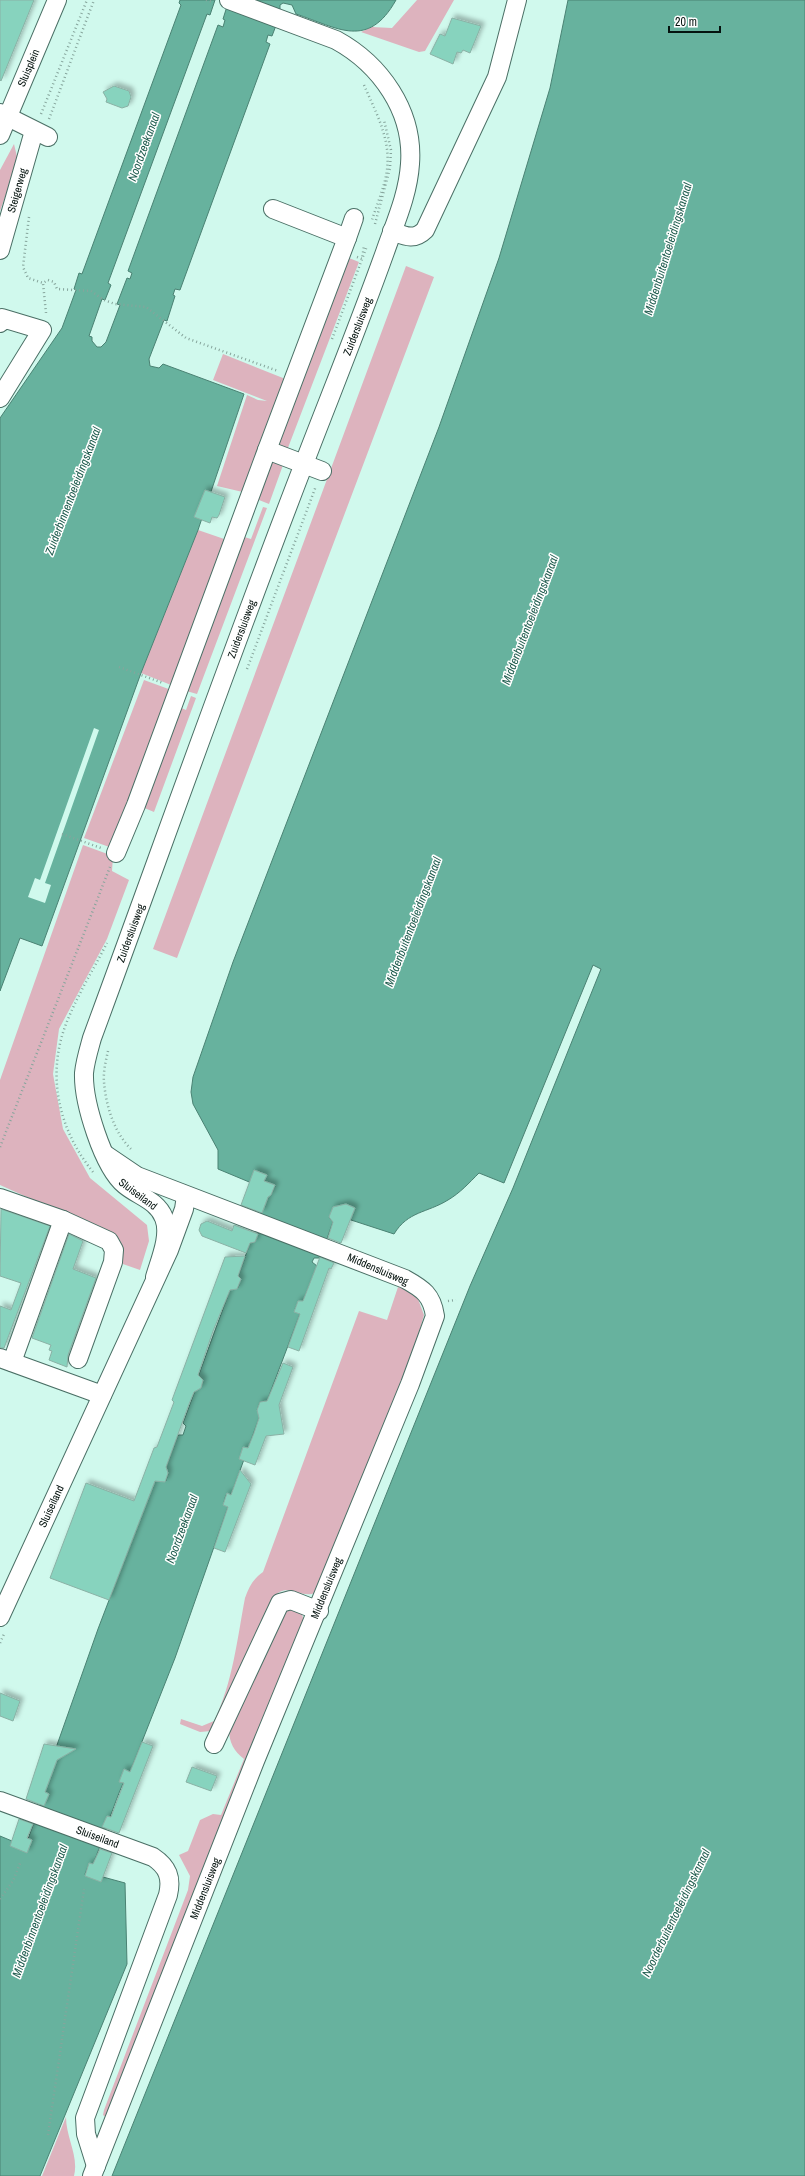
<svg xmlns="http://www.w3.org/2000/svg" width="805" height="2176" font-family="'Archivo Narrow',sans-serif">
  <defs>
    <filter id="shadow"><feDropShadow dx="3.5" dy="-3.5" stdDeviation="2" flood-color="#0004"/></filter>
  </defs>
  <rect width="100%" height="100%" fill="#d0f9ed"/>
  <path fill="#ddb3be" d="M417,0H454L425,51L419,52L361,32L372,27L392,28Z
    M14,144L18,161L0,211V170Z
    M344,256L359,262L286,453L275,443Z
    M406,266L434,277L177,958L153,949Z
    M223,354L288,380L247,493L217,486L247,395L258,400L267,401L213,380Z
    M269,460L283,465L269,504L254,498Z
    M263,507L267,508L197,694L183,690L241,536L251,539Z
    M198,530L230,541L176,687L141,673Z
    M144,680L174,691L115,849L84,838Z
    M191,696L196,698L154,812L142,807L179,707L186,710Z
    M83,845L113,856L112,871L129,880L107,939L59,1029L53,1074L63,1129L90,1178L147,1225L149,1241L140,1270L120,1263L105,1232L0,1185V1080Z
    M398,1287L408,1290L418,1299L424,1315L411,1361L315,1593C301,1599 287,1582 275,1596L211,1731L200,1732L180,1724L181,1719L202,1726L214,1721C233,1682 237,1640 245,1598C249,1587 253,1579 263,1572L359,1311L387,1320Z
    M290,1608L302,1614L304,1622L108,2119L103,2115L104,2110L188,1890L190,1876L179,1855L188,1851L200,1820L213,1814L221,1815L244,1759C234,1751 229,1743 229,1729L282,1613Z
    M66,2117C66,2138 79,2156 74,2176H42Z"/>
  <path fill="#67b29e" stroke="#4a8273" d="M180,0H215L210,15L207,14L108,283L111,285L105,300L102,299L89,336L92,337V341L97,347H101L106,342L120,305L117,304L127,278L130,279L132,273L128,271L218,25L223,27L225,20L223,19L229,0H396C368,50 338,28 296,14L292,5L283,3L280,5V15L272,36L268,35L266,42L270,44L180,290L175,289L173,295L175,296L167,321L164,320L149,359L150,366L159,368L163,364L244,394L198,530L141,673L42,946L20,938L0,991V418L62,328L76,290L74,289L79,273L82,274L181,5L179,3Z
    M568,0H805V2176H112L470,1286L513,1188L601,969L593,965L504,1183L479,1173C469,1183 460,1193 448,1200C427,1213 408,1211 394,1234L348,1219L329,1217L333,1222L320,1258H314L312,1262L317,1266L303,1301L298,1302L295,1309L300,1314L267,1401L260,1402L257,1410L261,1413L231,1495H226L224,1502L228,1507L175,1658L130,1772C121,1779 101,1847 93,1864H89L85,1874L86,1876L103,1877L125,1883L127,1964L40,2176H0V1836L12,1841L28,1839L45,1792L57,1745L98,1629L155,1480L166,1481L168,1473L165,1470L178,1435H183L186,1426L183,1423L196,1388H201L203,1381L198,1377L231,1287L238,1288L240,1281L238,1277L250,1243L255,1242L258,1233L255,1230L268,1195H271L275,1186L256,1177L254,1184L218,1169V1150L193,1104L191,1092L193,1077L233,962L439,427L499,258L550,88Z"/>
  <path fill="#d0f9ed" d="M94,728L99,730L45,883L51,885L45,903L28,897L35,878L40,880Z"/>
  <path fill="#87d3be" stroke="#8ab1a5" filter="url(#shadow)" d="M0,0H34L1,81L0,80Z
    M452,18L481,26L470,53L463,50L461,53L457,52L453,64L430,54L440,34L445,36Z
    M114,86L129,91L131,97L128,106L122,108L106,102L107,99L103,92Z
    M205,490L225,497L219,515L217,518L212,517L210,523L194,517Z
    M254,1170L267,1175L264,1181L275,1185L271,1195L268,1197L262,1213L241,1205Z
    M346,1204L355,1208L341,1243L328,1238L333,1222L329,1217L333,1207Z
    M1,1209L50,1226L4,1348H0V1306L11,1310L21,1283L0,1276Z
    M207,1221L232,1231L234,1225L258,1234L255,1242L250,1243L246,1253L202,1236L199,1230L201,1224Z
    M69,1234L83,1241L73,1269L96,1278L68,1355L67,1367L49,1360L52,1351L49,1350L51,1345L32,1338Z
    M245,1256L238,1276L241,1279L237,1289L230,1290L213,1331L198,1375L203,1380L201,1388L194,1392L189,1404L166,1467L168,1473L165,1482L155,1481L109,1600L50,1578L86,1483L134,1501L154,1448L157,1447L174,1402L172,1400L225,1257Z
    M320,1257L334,1263L331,1269L329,1268L299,1351L288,1347L300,1314L294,1312L298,1301H303Z
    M283,1363L293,1367L279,1405L284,1434L266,1436L255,1465L239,1459L243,1447L248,1448L254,1433L259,1418L257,1410L260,1402L267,1401Z
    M240,1470L251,1484L225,1552L214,1548L228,1507L223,1505L227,1493L231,1495Z
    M0,1693L20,1701L13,1721L0,1716Z
    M142,1742L153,1746L119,1833L102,1827L107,1816L111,1817L117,1801L124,1783L119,1782L124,1769L130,1772Z
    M44,1744L76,1749L57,1760L45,1792L49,1794L44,1806L26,1799Z
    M192,1767L217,1776L211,1791L186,1782Z
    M19,1819L33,1824L27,1838L32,1840L27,1853L10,1846Z
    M100,1849L112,1853L101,1882L85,1876L89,1863L93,1864Z"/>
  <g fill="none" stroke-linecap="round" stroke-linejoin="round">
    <defs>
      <g id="minor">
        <path d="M0,113L48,137"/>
        <path id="s1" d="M0,135L57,0"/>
        <path d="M392,231C405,236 414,241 425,230L497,77L517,0"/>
        <path d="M347,238L354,218"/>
        <path id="s2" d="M0,250L34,131"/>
        <path d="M0,323L2,318L42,330L0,398"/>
        <path d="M267,450L347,238L273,209"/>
        <path d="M116,853L136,805L267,450L322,471"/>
        <path d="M0,1198L63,1220L109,1241L114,1250L113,1262L78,1359"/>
        <path id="s3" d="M155,1277C160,1260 171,1235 164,1218C157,1200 138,1196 125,1185C103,1167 83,1102 84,1073C85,1062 89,1049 92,1038C163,845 231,652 305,461C332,391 360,322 385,252C395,223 408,195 410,164C414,111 380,64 336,40L229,0"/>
        <path d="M0,1358L102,1395"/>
        <path d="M12,1362L63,1220"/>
        <path id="s4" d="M0,1617L169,1250L184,1209L186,1196"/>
        <path d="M214,1744L280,1603L291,1600L319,1611"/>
        <path id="s5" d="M0,1801L153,1857C168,1867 172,1878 168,1895L85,2118L86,2134L96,2166"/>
        <path id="s6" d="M92,2176L255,1761L410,1384L435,1316C432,1295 423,1289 405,1279L137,1176L106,1155"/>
      </g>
    </defs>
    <use href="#minor" stroke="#4a6f65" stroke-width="20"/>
    <path stroke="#86a59c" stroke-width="2.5" stroke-dasharray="1 3" stroke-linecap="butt" d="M206,0L212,2
      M364,85C376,113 391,139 387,170C385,186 377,204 372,220
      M41,114L87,0
      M49,119L94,0
      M29,217L23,267L28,278L43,283
      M375,224L390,168L391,150L384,120
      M357,257L362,259L364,246
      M46,313L43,283L48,280L54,282L57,289L91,291L104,300L115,304L146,307L186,338L278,371
      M332,339L367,246
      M119,667L163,683
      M247,669L316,486
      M62,834L101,848
      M108,1051C106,1060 103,1072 104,1082C106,1106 114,1133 132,1150
      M0,1147L110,867
      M93,1172C59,1130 46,1076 66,1024C77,996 93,970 107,943
      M448,1301L456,1300
      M0,1643L4,1634
      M0,1899L13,1881L21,1861
      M48,2135L84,1889"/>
    <use href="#minor" stroke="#fff" stroke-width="18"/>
  </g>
  <g text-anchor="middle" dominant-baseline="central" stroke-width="3" stroke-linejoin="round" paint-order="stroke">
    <g font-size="11" fill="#05130f" stroke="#fff">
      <text stroke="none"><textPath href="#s1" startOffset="73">Sluisplein</textPath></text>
      <text stroke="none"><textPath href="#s2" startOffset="62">Steigerweg</textPath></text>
      <text stroke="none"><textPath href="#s3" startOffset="1030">Zuidersluisweg</textPath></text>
      <text stroke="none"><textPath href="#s3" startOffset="706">Zuidersluisweg</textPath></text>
      <text stroke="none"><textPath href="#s3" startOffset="382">Zuidersluisweg</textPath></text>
      <text transform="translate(138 1194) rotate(37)">Sluiseiland</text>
      <text transform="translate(378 1269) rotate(23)">Middensluisweg</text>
      <text stroke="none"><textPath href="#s4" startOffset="122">Sluiseiland</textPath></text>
      <text stroke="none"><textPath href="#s6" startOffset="633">Middensluisweg</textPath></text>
      <text stroke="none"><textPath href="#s5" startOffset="104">Sluiseiland</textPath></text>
      <text stroke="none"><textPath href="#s6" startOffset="309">Middensluisweg</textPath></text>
    </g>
    <g font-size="12" font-style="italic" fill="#205d4f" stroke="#fff">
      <text transform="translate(144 147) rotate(-70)">Noordzeekanaal</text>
      <text transform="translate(668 249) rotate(-73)">Middenbuitentoeleidingskanaal</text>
      <text transform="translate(73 491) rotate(-69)">Zuiderbinnentoeleidingskanaal</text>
      <text transform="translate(530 620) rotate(-69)">Middenbuitentoeleidingskanaal</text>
      <text transform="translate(413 922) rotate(-69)">Middenbuitentoeleidingskanaal</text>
      <text transform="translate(182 1529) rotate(-70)">Noordzeekanaal</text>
      <text transform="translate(40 1911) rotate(-70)">Middenbinnentoeleidingskanaal</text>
      <text transform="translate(676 1913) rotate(-64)">Noorderbuitentoeleidingskanaal</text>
    </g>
  </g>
  <path d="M669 26v6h51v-6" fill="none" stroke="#05130f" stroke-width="2"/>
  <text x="675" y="26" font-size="12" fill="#05130f" stroke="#ffffff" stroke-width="3" paint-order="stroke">20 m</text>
</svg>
